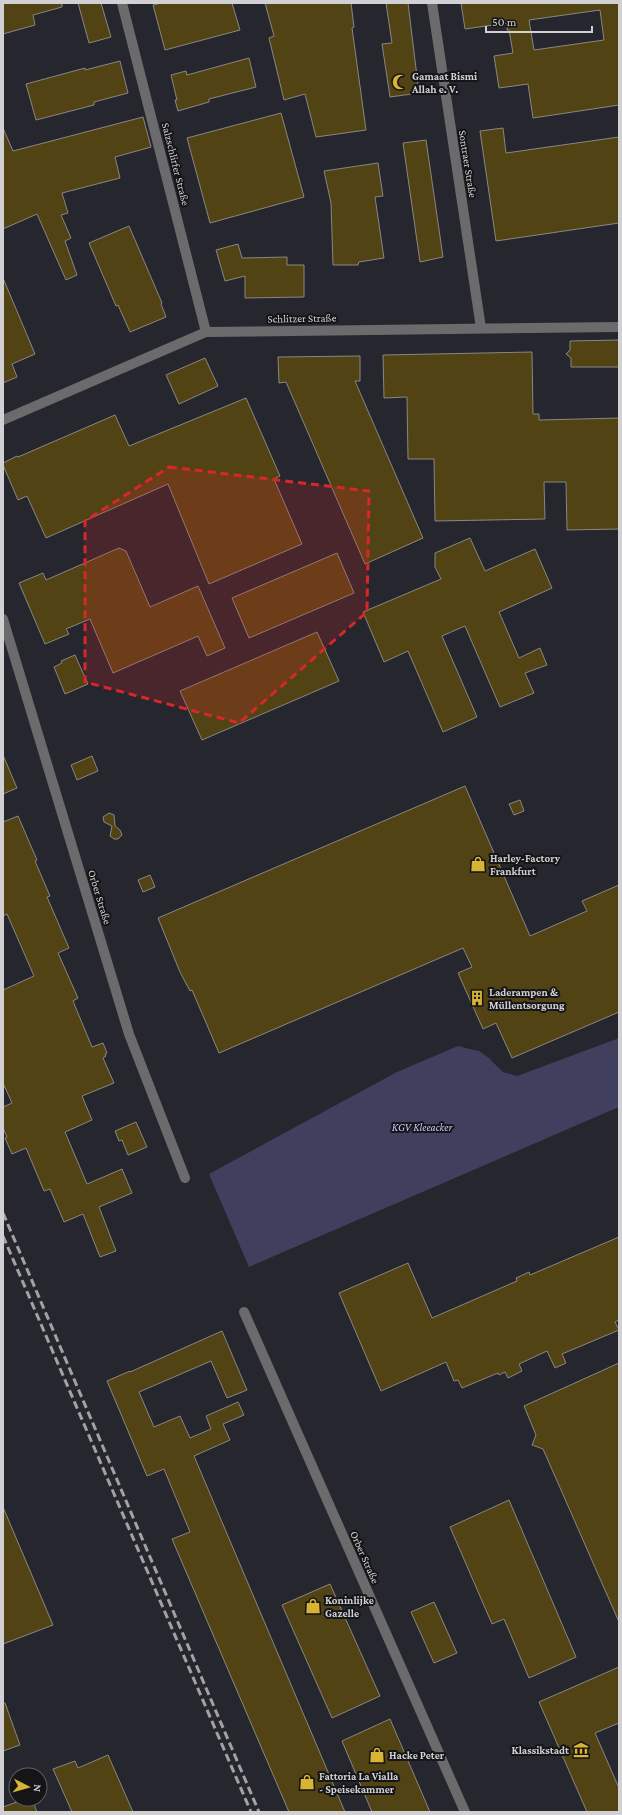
<svg xmlns="http://www.w3.org/2000/svg" width="622" height="1815" font-family="'Crimson Pro',serif">
  <rect width="100%" height="100%" fill="#1e1e21"/>
  <path fill="#26262e" fill-rule="evenodd" d="M3,3H619V1038L517,1076L503,1072L494,1062L474,1049L464,1046L249,1267L619,1107V1812H3ZM16,1775H40V1799H16Z"/>
  <path fill="#40405e" d="M619,1038V1107L249,1267L209,1174L397,1072L458,1046L479,1051L489,1058L503,1072L517,1076Z"/>
  <path fill="#524315" stroke="#898783" fill-rule="evenodd" d="M3,3H62V7L33,15L35,25L3,34Z
    M78,3H101L111,37L89,43Z
    M161,3H232L240,30L165,50L153,5Z
    M265,3H351L354,27L352,28L366,130L316,137L305,94L284,100L269,38L274,36Z
    M386,3H408L419,93L390,97L382,44L392,43Z
    M461,3H619V105L533,118L528,84L499,88L494,56L513,53L509,30H507V23L465,29ZM600,10L604,40L534,50L529,20Z
    M249,58L256,87L209,99V102L178,111L175,100H177L171,75L186,71L187,75Z
    M120,61L128,93L94,102V105L36,120L26,84L85,68V70Z
    M281,113L304,197L210,223L187,138Z
    M143,117L151,147L115,157L120,178L62,193L68,213L61,215L71,238L65,241L77,275L66,280L37,214L3,229V128L13,151Z
    M503,128L506,153L619,137V223L496,241L480,131Z
    M426,140L443,257L420,262L403,143Z
    M378,163L383,196L375,197L384,258L359,262L358,265H333L331,203L324,171Z
    M129,226L162,303L161,304L166,317L130,332L118,305L116,306L89,243Z
    M238,244L242,258L287,257V265H304V297L245,298V276L225,281L216,250Z
    M3,278L35,354L12,364L17,377L3,383Z
    M619,340V367H571V358L566,354L570,350V341Z
    M532,352L533,414H539V420L619,418V529L567,530L566,482H544L545,519L435,521L434,459H408L407,397L384,398L383,355Z
    M360,356V381H355L423,538L365,564L286,382L279,383L278,357Z
    M205,358L218,386L179,404L166,375Z
    M246,398L280,476L274,479L302,544L209,584L168,484L46,538L27,496L18,500L3,465V463L17,456L18,457L115,415L129,446Z
    M470,538L485,571L535,549L552,588L499,612L519,658L540,648L547,665L525,673L534,693L500,707L465,626L442,636L477,717L443,732L408,651L384,662L363,612L441,579L435,567V553Z
    M119,548L126,551L150,607L198,586L225,648L207,656L198,636L113,673L90,619L66,629L69,634L45,644L19,583L43,573L46,580Z
    M337,553L354,593L249,638L232,598Z
    M317,632L339,681L202,740L180,691Z
    M75,655L88,684L65,694L54,667L62,663L61,661Z
    M3,755L17,788L3,794Z
    M92,756L98,771L77,780L71,765Z
    M465,786L530,936L587,911L582,901L619,885V1012L512,1058L496,1023L483,1029L458,973L472,967L463,948L219,1053L192,990L190,991L180,972L158,918Z
    M520,800L524,811L514,815L509,804Z
    M109,813L114,815L115,826L120,830L122,835L118,839H114L110,836L112,826L104,822L103,817Z
    M18,816L37,860L35,861L50,896L47,897L69,948L58,953L78,998L73,1001L92,1047L103,1043L107,1053L105,1054L106,1056L103,1058L114,1083L82,1096L92,1120L65,1132L87,1184L122,1169L132,1193L99,1207L116,1251L100,1257L83,1214L64,1222L50,1189L44,1191L26,1148L12,1154L5,1138L7,1137L3,1128V1107L12,1103L3,1083V990L34,976L7,914L3,916V822Z
    M150,875L155,887L143,892L138,880Z
    M136,1122L147,1147L128,1155L122,1140L119,1141L115,1131Z
    M619,1237V1320L615,1322L619,1330L562,1354L566,1363L555,1368L547,1351L519,1364L522,1371L508,1378L505,1372L499,1375L498,1373L462,1388L458,1380L454,1381L446,1362L381,1391L339,1293L408,1263L432,1318L517,1281L516,1278L529,1272L530,1275Z
    M222,1331L247,1390L227,1398L211,1361L139,1392L154,1427L180,1416L190,1438L211,1429L206,1416L238,1402L244,1415L223,1424L230,1440L194,1456L345,1812H289L172,1539L190,1532L164,1469L147,1476L107,1381L130,1371V1372Z
    M619,1363V1622L543,1449L532,1445L536,1435L524,1406Z
    M509,1500L576,1657L529,1678L504,1619L492,1624L450,1527Z
    M3,1507L53,1625L3,1644Z
    M330,1584L380,1696L332,1718L282,1605Z
    M434,1602L457,1653L434,1663L411,1612Z
    M619,1667V1723L595,1733L619,1788V1812H587L539,1702Z
    M3,1703H5L20,1745L3,1751Z
    M390,1719L430,1812H372L342,1741Z
    M108,1755L133,1812H72L53,1769L75,1761L78,1768Z
    M25,1799H32L37,1812H3V1807Z"/>
  <g fill="none" stroke-linecap="round" stroke-linejoin="round">
    <path stroke="#6b6b6d" stroke-width="10" d="M122,3L206,332
      M432,3L481,328
      M3,420L206,332L619,327
      M3,619L129,1034L185,1178
      M244,1312L465,1812"/>
    <path stroke="#a2a2a5" stroke-width="3" stroke-dasharray="8 4" stroke-linecap="butt" d="M3,1213L259,1812
      M3,1236L251,1812"/>
  </g>
  <path fill="#d62828" fill-opacity="0.2" stroke="#d62828" stroke-width="3" stroke-dasharray="8 5" stroke-linejoin="round" d="M169,467L369,491L367,612L239,723L85,682V521Z"/>
  <defs>
    <symbol id="mosque-bare" viewBox="-9 -9 18 18"><path d="M3.5-4.9A6 6 0 1 0 3.5 4.9A5 5 0 1 1 3.5-4.9Z" fill="#d9b334" stroke="#151518" stroke-width="2.5" paint-order="stroke"/></symbol>
    <symbol id="shop-bare" viewBox="-9 -9 18 18"><path d="M-5-2.5h2.3a2.7 3.5 0 0 1 5.4 0H5L5.5 6h-11ZM-1.5-2.5h3a1.5 2.3 0 0 0-3 0Z" fill="#d9b334" stroke="#151518" stroke-width="2.5" paint-order="stroke"/></symbol>
    <symbol id="building-bare" viewBox="-9 -9 18 18"><path d="M-4-6H4V6H1V3H-1V6H-4ZM-2.5-4.3h1.7v1.8h-1.7ZM.8-4.3h1.7v1.8H.8ZM-2.5-1h1.7V.8h-1.7ZM.8-1h1.7V.8H.8Z" fill="#d9b334" stroke="#151518" stroke-width="2.5" paint-order="stroke"/></symbol>
    <symbol id="museum-bare" viewBox="-9 -9 18 18"><path d="M0-6L6-3V-2H-6V-3ZM-5-1h2V3h-2ZM-1-1h2V3h-2ZM3-1h2V3H3ZM-6 4H6V6H-6Z" fill="#d9b334" stroke="#151518" stroke-width="2.5" paint-order="stroke"/></symbol>
  </defs>
  <g fill-rule="evenodd">
    <use href="#mosque-bare" x="389" y="71" width="22" height="22"/>
    <use href="#shop-bare" x="467" y="853" width="22" height="22"/>
    <use href="#building-bare" x="466" y="987" width="22" height="22"/>
    <use href="#shop-bare" x="302" y="1595" width="22" height="22"/>
    <use href="#museum-bare" x="570" y="1739" width="22" height="22"/>
    <use href="#shop-bare" x="366" y="1744" width="22" height="22"/>
    <use href="#shop-bare" x="296" y="1771" width="22" height="22"/>
  </g>
  <g text-anchor="middle" dominant-baseline="central" stroke-width="4" stroke-linejoin="round" paint-order="stroke">
    <g font-size="11" font-weight="bold" fill="#d1d1d3" stroke="#151518" text-anchor="start">
      <text x="412" y="76">Gamaat Bismi<tspan x="412" dy="13">Allah e. V.</tspan></text>
      <text x="490" y="858">Harley-Factory<tspan x="490" dy="13">Frankfurt</tspan></text>
      <text x="489" y="992">Laderampen &amp;<tspan x="489" dy="13">Müllentsorgung</tspan></text>
      <text x="325" y="1600">Koninlijke<tspan x="325" dy="13">Gazelle</tspan></text>
      <text x="569" y="1750" text-anchor="end">Klassikstadt</text>
      <text x="389" y="1755">Hacke Peter</text>
      <text x="319" y="1776">Fattoria La Vialla<tspan x="319" dy="13">- Speisekammer</tspan></text>
    </g>
    <g font-size="11" fill="#d1d1d3" stroke="#151518">
      <text transform="translate(176 164) rotate(76)">Salzschlirfer Straße</text>
      <text transform="translate(468 164) rotate(81)">Sontraer Straße</text>
      <text transform="translate(302 318) rotate(-1)">Schlitzer Straße</text>
      <text transform="translate(100 897) rotate(73)">Orber Straße</text>
      <text transform="translate(365 1557) rotate(66)">Orber Straße</text>
    </g>
    <g font-size="11" font-style="italic" fill="#c5c6fd" stroke="#151518">
      <text x="422" y="1127">KGV Kleeacker</text>
    </g>
  </g>
  <rect width="622" height="1815" fill="none" stroke="#d1d1d3" stroke-width="8"/>
  <g transform="translate(28 1787) rotate(96)"><circle r="19" fill="#151518" stroke="#606063"/>
  <path d="M0-3L7 15L0 10L-7 15Z" fill="#d9b334"/>
  <text y="-6" font-size="11" font-weight="bold" text-anchor="middle" fill="#d1d1d3">N</text>
  </g>
  <path d="M486 26v6h106v-6" fill="none" stroke="#d1d1d3" stroke-width="2"/>
  <text x="492" y="26" font-size="12" fill="#d1d1d3" stroke="#151518" stroke-width="3" paint-order="stroke">50 m</text>
</svg>
